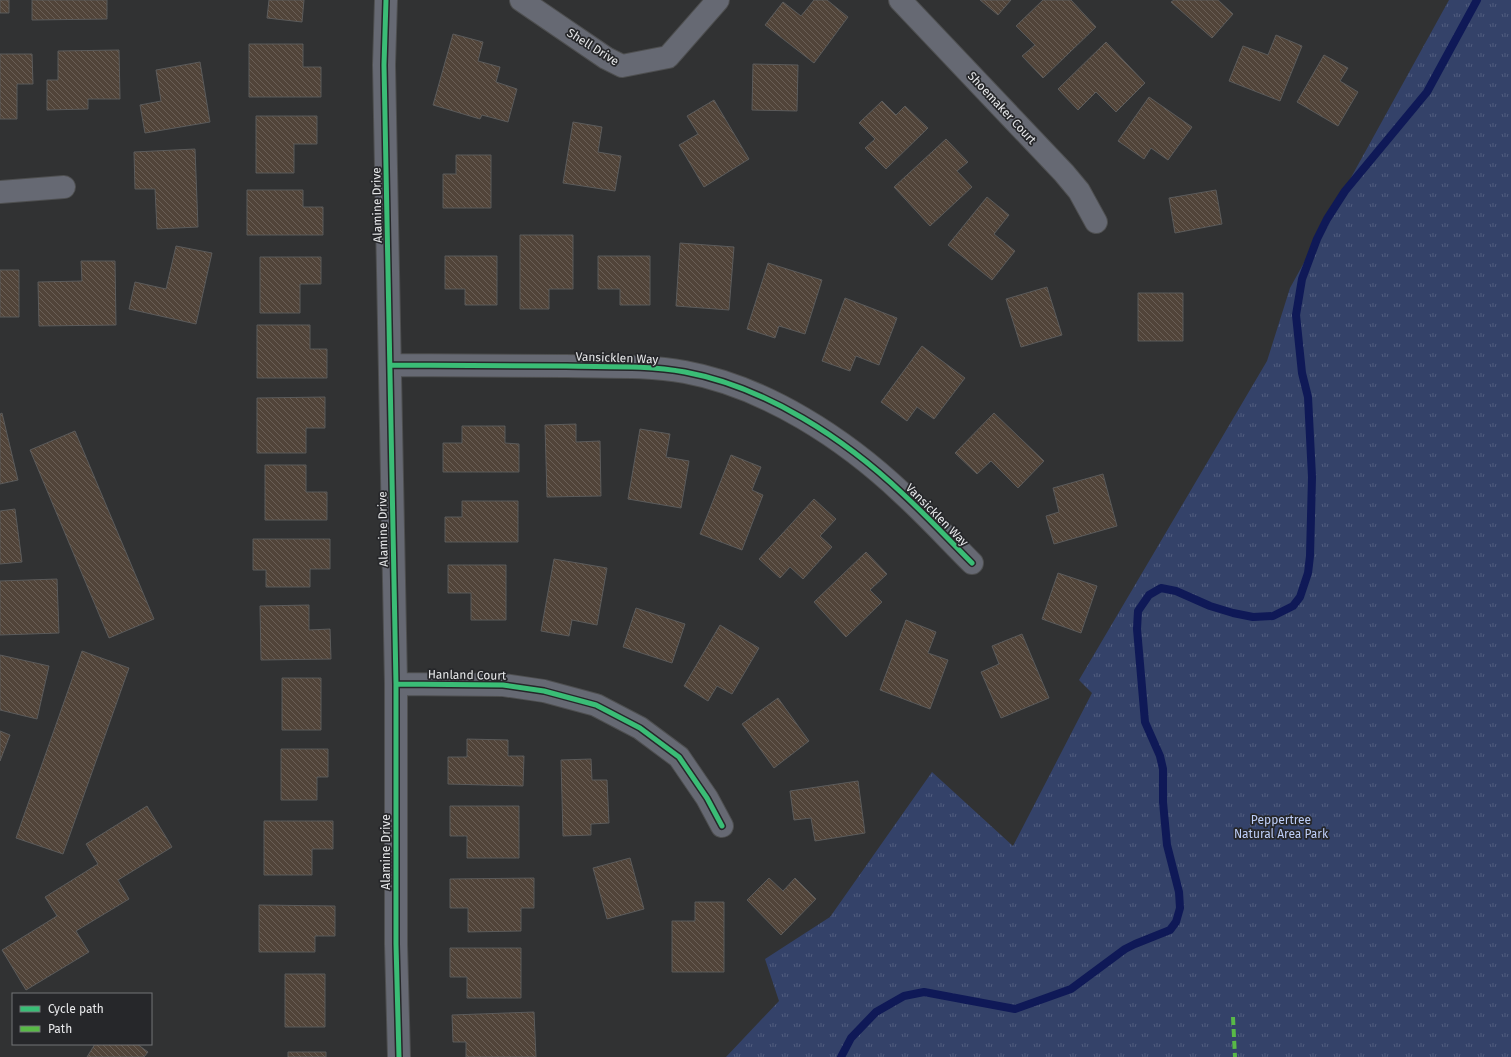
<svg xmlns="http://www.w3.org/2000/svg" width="1511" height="1057" font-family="'Fira Sans',sans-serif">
  <defs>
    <pattern id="park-tufts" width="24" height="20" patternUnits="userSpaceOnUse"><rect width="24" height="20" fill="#344269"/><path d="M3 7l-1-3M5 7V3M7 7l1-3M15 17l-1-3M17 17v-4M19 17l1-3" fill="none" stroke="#515d7f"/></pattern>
    <pattern id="building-back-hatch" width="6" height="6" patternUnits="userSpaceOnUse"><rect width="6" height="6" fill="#514439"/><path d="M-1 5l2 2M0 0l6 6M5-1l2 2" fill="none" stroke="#6a5f56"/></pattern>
  </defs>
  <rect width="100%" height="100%" fill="#313233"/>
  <path fill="url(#park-tufts)" d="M1449,0H1511V1057H726L779,1001L765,959L830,917L932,772L1013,846L1092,693L1079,680L1267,361L1290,288Z"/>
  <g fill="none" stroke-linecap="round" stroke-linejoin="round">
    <path stroke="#0f1957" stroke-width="8" d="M841,1057L851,1038L876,1012L904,996L924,992L1015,1009L1071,989L1125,949L1135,944L1170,930L1176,922L1180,908L1179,892L1167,845L1163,802V769L1160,756L1145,722L1137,629L1138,611L1149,595L1161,588L1176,591L1210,606L1233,613L1253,617L1273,616L1293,606L1300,597L1308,573L1310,556L1312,477L1308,397L1302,373L1296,315L1302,279L1317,239L1327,219L1345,191L1427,92L1477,0"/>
  </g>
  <path fill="url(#building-back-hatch)" stroke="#5b5b5b" d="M0,0H9V13H0Z
    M32,0H107V19L32,20Z
    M269,0H304L302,22L267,18Z
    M814,0H827L848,17L814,63L765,25L783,2L801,16Z
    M980,0H1011L998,15Z
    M1043,0H1071L1096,27L1043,78L1022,56L1035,45L1016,26Z
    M1174,0H1218L1233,14L1212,38L1171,2Z
    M453,34L483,42L478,61L500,67L496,82L517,89L508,122L482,115L480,119L433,105Z
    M1276,35L1302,46L1280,101L1229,81L1243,46L1268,55Z
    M1106,42L1145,83L1116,112L1096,92L1078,110L1058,89Z
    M249,44H303V67H321V97H249Z
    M119,50L120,99H88V109L47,110V80H58V51Z
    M0,54H32L33,84H17V119H0Z
    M1324,55L1348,68L1340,81L1358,92L1338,126L1297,102Z
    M200,62L210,122L145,133L140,105L161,101L156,70Z
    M753,64L798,65L797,111L752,110Z
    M1149,97L1192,127L1168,160L1151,148L1144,159L1118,141Z
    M714,100L749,159L704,187L679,145L698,134L687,116Z
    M882,101L896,115L905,106L928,128L886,169L865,148L875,139L859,123Z
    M256,116H317V144H294V173H256Z
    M573,122L602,127L598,152L621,156L615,191L563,183Z
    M946,139L968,162L957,171L972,187L930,226L894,187Z
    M195,149L198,227L157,229L155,189H135L134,152Z
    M456,155H491V208H443V174H456Z
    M247,190H303V207H323V235H247Z
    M1216,190L1222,224L1175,233L1169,198Z
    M987,197L1009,215L994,234L1015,251L992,280L948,245Z
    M520,235H573V289H549V309H520Z
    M680,243L734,247L729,310L676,306Z
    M176,246L212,253L196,324L129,309L135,282L166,289Z
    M445,256H497V305H465V289H445Z
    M598,256H650V305H620V289H598Z
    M260,257H321V284H300V313H260Z
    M81,261H115L116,325L39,326L38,282L82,281Z
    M768,263L822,280L805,334L779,326L775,338L747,329Z
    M0,270H19V317H0Z
    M1047,287L1062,335L1021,347L1006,299Z
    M1138,293H1183V341H1138Z
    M845,298L897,318L879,365L856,356L850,371L822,361Z
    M257,325H310V349H327V378H257Z
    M922,346L965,378L934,419L917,407L907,421L881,402Z
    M325,397V428H306V453H257V398Z
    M2,413L18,480L0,484V414Z
    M994,413L1044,461L1018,488L991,461L977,474L955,453Z
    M576,424V442L600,441L601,496L547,497L545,425Z
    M462,426H505V443L519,444V472H443V443H462Z
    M640,429L670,434L666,457L689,461L681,508L628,499Z
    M75,431L154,619L109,638L30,450Z
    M731,455L761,467L752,490L763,495L742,550L700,534Z
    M265,465H306V492H327V520H265Z
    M1103,474L1117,526L1054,544L1046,516L1059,512L1053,488Z
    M814,499L836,519L820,536L832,547L803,579L790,567L780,578L759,559Z
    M462,501H518V542H445V517H462Z
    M15,509L22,562L0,564V511Z
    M253,539H330V569H310V587H266V570H253Z
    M866,552L887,574L870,590L882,602L846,637L814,602Z
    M554,559L607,568L597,625L572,620L569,636L541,631Z
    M448,565H506V620H471V593H448Z
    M1058,573L1097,586L1081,633L1042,619Z
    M57,579L59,633L0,635V581Z
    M309,605V630L330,629L331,659L261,660L260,606Z
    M636,608L685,624L672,663L623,647Z
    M906,620L936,632L928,653L948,660L930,709L880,690Z
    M720,625L759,648L732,694L717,686L708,701L684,686Z
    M1022,634L1049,698L1001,718L981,672L999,664L992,646Z
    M82,651L129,668L63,854L16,838Z
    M0,655L49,666L37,719L0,710Z
    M282,678H321V730H282Z
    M778,698L809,741L774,768L742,724Z
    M0,731L10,735L0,761Z
    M467,739L508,740V756H524L523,786L448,784V757H467Z
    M281,749H328V777H317V800H281Z
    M591,759L592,780H607L609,823L591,824V835L563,836L561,760Z
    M858,781L865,833L815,841L811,818L794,820L790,791Z
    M147,806L172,847L118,880L129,899L76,931L89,952L26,990L2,950L57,916L45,897L98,864L86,844Z
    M450,806H519V858H467V836H450Z
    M264,821H333V849H312V875H264Z
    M630,858L644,909L607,919L593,868Z
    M534,878V908H521V931L468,932V908H450V879Z
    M769,878L783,891L795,878L816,899L781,935L747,900Z
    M695,902H724V972H672V921H695Z
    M259,905L335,906V936H315V952H259Z
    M450,948H521V998H467V977H450Z
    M285,974H325V1027H285Z
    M534,1012L536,1057H466V1042H453L452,1015Z
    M95,1044H137L148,1052L144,1057H87Z
    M288,1052H326V1057H288Z"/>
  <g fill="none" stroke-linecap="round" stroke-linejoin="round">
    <defs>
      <path id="street" d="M386,0L384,65L396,684V944L399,1057
        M521,0L606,58L622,66L668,57L718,0
        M900,0L1064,173L1079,191L1096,222
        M0,192L64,187
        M391,365C449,365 507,366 566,366C605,367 646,365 685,372C766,387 845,439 903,494C927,516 949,540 972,563
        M396,684L503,685L544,691L596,705L640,728L679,757L707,798L722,826"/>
    </defs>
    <use href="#street" stroke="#4e4f50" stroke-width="24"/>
    <use href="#street" stroke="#666973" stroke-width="22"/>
    <path stroke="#58b947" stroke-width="4" stroke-dasharray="8 4" stroke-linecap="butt" d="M1233,1017L1235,1057"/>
    <defs>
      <path id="cycleway" d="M386,0L384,65L396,684V944L399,1057
        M391,365C449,365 507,366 566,366C605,367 646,365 685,372C766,387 845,439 903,494C927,516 949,540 972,563
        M396,684L503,685L544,691L596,705L640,728L679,757L707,798L722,826"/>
    </defs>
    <use href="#cycleway" stroke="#26272a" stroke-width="8"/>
    <use href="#cycleway" stroke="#3abd76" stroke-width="5"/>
  </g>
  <g text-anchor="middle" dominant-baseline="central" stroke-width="3.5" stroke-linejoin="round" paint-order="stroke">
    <g font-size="12" fill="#e7e8ea" stroke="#26272a">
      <text transform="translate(593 47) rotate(32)">Shell Drive</text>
      <text transform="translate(1002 108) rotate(47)">Shoemaker Court</text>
      <text transform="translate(377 205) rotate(-91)">Alamine Drive</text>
      <text transform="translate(617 358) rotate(2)">Vansicklen Way</text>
      <text transform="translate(937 515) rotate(45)">Vansicklen Way</text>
      <text transform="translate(383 529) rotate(-91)">Alamine Drive</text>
      <text transform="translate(467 675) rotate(1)">Hanland Court</text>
      <text transform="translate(386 852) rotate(-90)">Alamine Drive</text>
    </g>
    <g font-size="12" fill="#becef8" stroke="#26272a">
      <text x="1281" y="820">Peppertree<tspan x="1281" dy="14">Natural Area Park</tspan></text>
    </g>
  </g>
  <rect x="12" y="993" width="140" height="52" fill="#26272a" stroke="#737477"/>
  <rect x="20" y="1006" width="20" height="6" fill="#3abd76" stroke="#737477"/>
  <text x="48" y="1013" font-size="12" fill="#e7e8ea">Cycle path</text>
  <rect x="20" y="1026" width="20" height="6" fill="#58b947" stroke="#737477"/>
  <text x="48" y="1033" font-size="12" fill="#e7e8ea">Path</text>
</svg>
